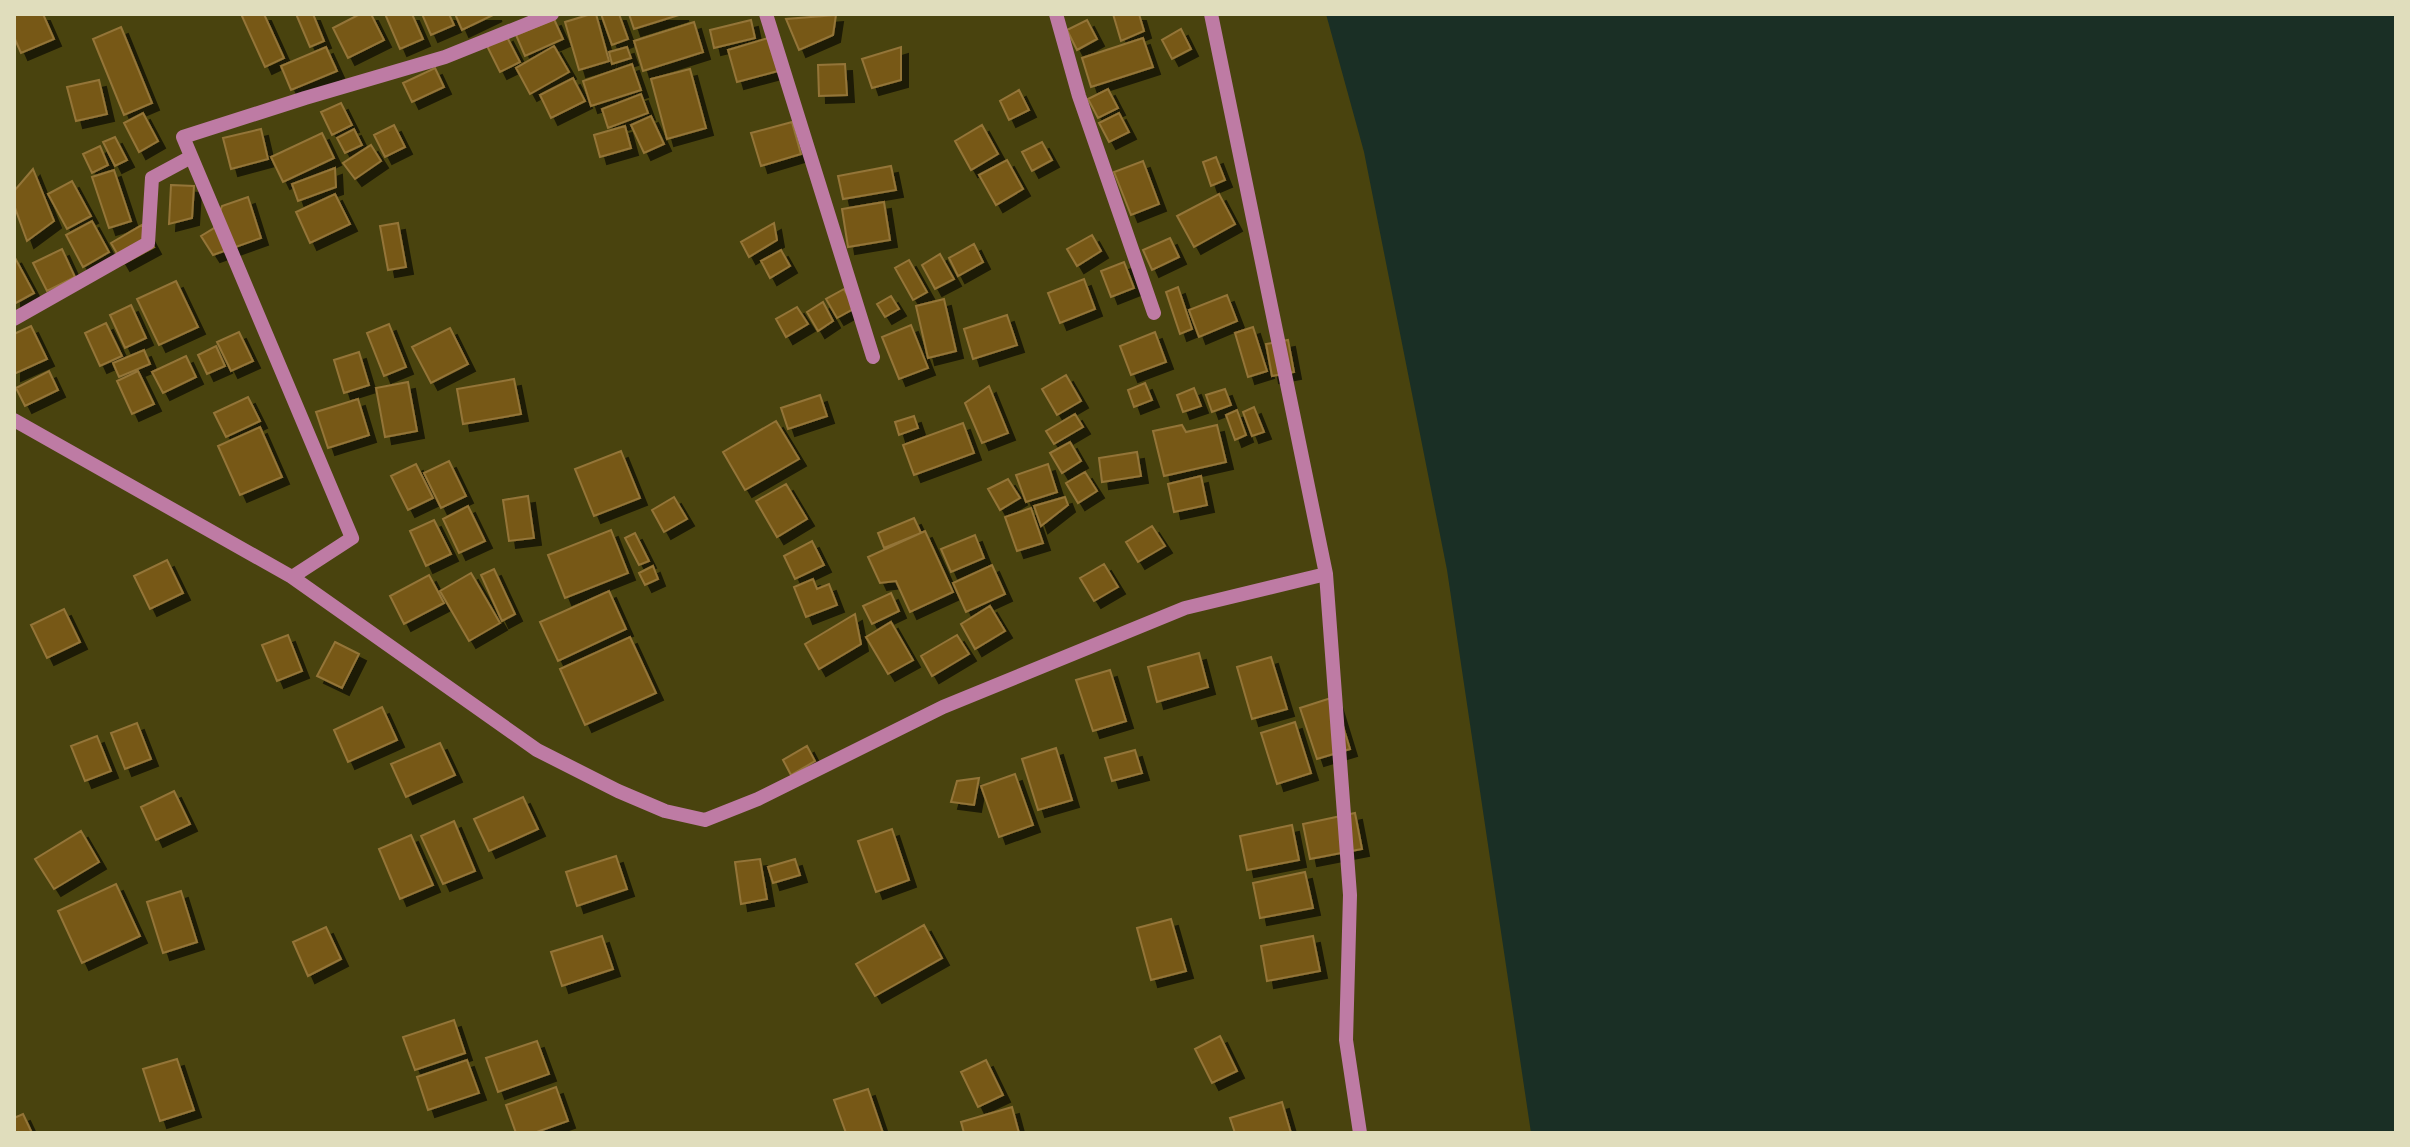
<svg xmlns="http://www.w3.org/2000/svg" width="2410" height="1147" font-family="'Sofia Sans Condensed',sans-serif">
  <defs>
    <filter id="shadow"><feDropShadow dx="7" dy="7" stdDeviation="0" flood-color="#0009"/></filter>
  </defs>
  <rect width="100%" height="100%" fill="#49430e"/>
  <path fill="#1a2f25" d="M1326,14H2396V1133H1531L1447,570L1364,152Z"/>
  <path fill="#775919" stroke="#947538" stroke-width="2" filter="url(#shadow)" d="M17,14H43L54,39L21,53L14,37V15Z
    M241,14H264L284,58L265,67Z
    M296,14H313L324,41L310,47Z
    M360,14H371L384,40L348,58L333,28Z
    M385,14H412L423,39L400,49Z
    M422,14H449L454,25L431,35Z
    M455,14H495L462,30Z
    M591,14H596L609,61L579,70L565,22Z
    M601,14H619L628,39L612,45Z
    M629,14H682L634,29Z
    M1113,14H1139L1144,31L1121,41Z
    M836,15L833,35L799,50L786,19Z
    M554,19L563,39L525,56L516,35Z
    M751,20L755,38L714,48L710,30Z
    M1087,20L1097,39L1077,50L1067,30Z
    M694,22L703,52L643,71L634,41Z
    M121,27L152,103L124,115L93,39Z
    M1181,29L1191,49L1172,59L1162,40Z
    M506,35L520,62L500,72L487,46Z
    M768,38L778,71L737,82L728,50Z
    M1143,38L1153,67L1091,87L1082,58Z
    M554,46L569,72L530,94L516,68Z
    M326,47L337,71L291,90L281,66Z
    M627,47L631,58L612,64L609,52Z
    M901,47V80L872,88L862,59Z
    M632,64L641,90L591,106L583,81Z
    M845,64L847,95L819,96L818,65Z
    M435,68L444,87L412,102L403,83Z
    M690,69L706,128L667,139L651,79Z
    M573,78L585,101L551,118L540,95Z
    M99,80L107,114L76,121L67,87Z
    M1108,89L1118,108L1098,118L1088,99Z
    M1019,90L1029,110L1009,120L1000,101Z
    M641,94L648,113L608,128L602,109Z
    M341,103L352,125L332,135L321,112Z
    M143,113L158,141L139,152L124,123Z
    M1119,113L1129,132L1109,142L1099,123Z
    M651,116L664,144L644,153L631,125Z
    M792,122L801,154L761,166L751,133Z
    M394,125L405,147L385,157L374,135Z
    M982,125L998,154L971,170L955,141Z
    M625,126L631,148L600,157L594,135Z
    M261,129L268,159L231,169L223,138Z
    M354,129L362,145L345,153L337,138Z
    M322,133L334,158L283,182L271,157Z
    M115,137L127,160L115,166L103,142Z
    M1042,142L1052,160L1032,171L1022,152Z
    M371,145L381,161L355,179L343,163Z
    M100,146L108,165L92,173L83,154Z
    M1216,157L1225,180L1211,186L1203,162Z
    M1007,160L1023,189L996,205L979,175Z
    M1143,161L1159,204L1131,215L1114,172Z
    M891,166L896,190L843,199L838,176Z
    M335,168L336,187L298,201L292,184Z
    M33,169L54,221L27,241L14,205V191Z
    M114,170L131,221L109,228L92,177Z
    M72,181L91,216L67,229L48,194Z
    M171,185L194,186L192,218L169,224Z
    M335,194L350,224L310,243L296,212Z
    M1219,194L1235,224L1194,247L1177,216Z
    M248,197L261,238L213,255L201,236L214,228L222,206Z
    M884,202L890,240L848,247L842,209Z
    M92,221L109,252L83,267L66,235Z
    M398,223L406,267L388,270L380,226Z
    M774,223L777,240L749,257L741,242Z
    M142,225L154,247L123,264L111,243Z
    M1092,235L1101,251L1077,266L1067,249Z
    M1170,238L1179,257L1152,270L1143,250Z
    M974,244L983,262L958,276L949,258Z
    M62,249L75,277L47,291L33,263Z
    M781,250L790,266L770,278L761,261Z
    M940,254L954,279L935,289L922,265Z
    M14,256L34,293L14,304Z
    M909,260L927,292L913,300L895,268Z
    M1124,262L1134,288L1111,297L1101,271Z
    M1084,279L1095,309L1060,323L1048,293Z
    M176,281L198,327L159,345L137,299Z
    M1178,287L1192,329L1180,334L1166,292Z
    M844,289L855,308L837,318L826,299Z
    M1227,295L1237,321L1199,337L1189,310Z
    M891,296L899,309L885,317L877,304Z
    M944,299L956,351L928,358L916,306Z
    M823,302L833,321L818,331L807,312Z
    M131,305L146,338L125,348L110,315Z
    M797,307L808,324L786,337L776,319Z
    M1007,315L1017,345L973,359L964,329Z
    M106,323L122,356L100,366L85,333Z
    M389,324L406,367L384,376L367,333Z
    M911,325L928,368L899,379L882,337Z
    M31,326L47,359L14,374V334Z
    M1253,327L1267,371L1248,377L1235,333Z
    M450,328L468,364L431,383L412,347Z
    M239,332L253,361L231,371L217,342Z
    M1155,332L1166,362L1131,375L1120,346Z
    M1288,340L1294,372L1272,376L1266,344Z
    M216,346L225,366L207,374L198,355Z
    M144,350L150,364L119,377L113,363Z
    M359,352L369,385L344,393L334,360Z
    M186,356L196,377L163,393L152,372Z
    M49,371L58,390L25,406L16,388Z
    M138,371L154,404L132,414L117,381Z
    M1066,375L1081,401L1057,415L1042,389Z
    M514,379L521,414L463,424L457,389Z
    M408,382L417,431L385,437L376,388Z
    M1145,383L1152,400L1134,407L1128,390Z
    M989,386L1008,433L982,443L965,403Z
    M1194,388L1201,406L1183,412L1177,395Z
    M1225,389L1231,405L1212,412L1206,395Z
    M820,395L827,416L788,429L781,408Z
    M248,397L260,421L226,437L214,413Z
    M358,399L369,435L328,448L316,412Z
    M1254,407L1264,432L1252,436L1243,412Z
    M1237,410L1246,435L1235,440L1226,415Z
    M1075,414L1083,427L1054,444L1046,431Z
    M914,416L918,428L899,435L895,422Z
    M776,421L799,459L745,490L723,452Z
    M963,423L974,453L914,475L903,445Z
    M1182,425L1186,432L1217,425L1226,462L1164,476L1153,431Z
    M260,427L282,477L240,495L218,446Z
    M1070,442L1081,461L1062,473L1050,453Z
    M621,451L640,498L594,516L575,469Z
    M1137,452L1141,476L1102,482L1099,458Z
    M449,461L466,496L441,508L424,473Z
    M416,464L433,498L408,510L391,476Z
    M1048,464L1057,492L1026,502L1016,475Z
    M1085,472L1097,491L1078,503L1066,483Z
    M1201,476L1207,505L1174,512L1168,484Z
    M1008,479L1020,498L1000,510L988,489Z
    M786,484L807,519L777,537L756,501Z
    M528,496L534,538L509,541L503,500Z
    M674,497L687,519L664,532L652,510Z
    M1065,497L1068,505L1041,526L1034,506Z
    M468,506L485,541L459,553L443,519Z
    M1031,508L1043,543L1017,551L1005,517Z
    M914,518L921,533L884,548L878,533Z
    M434,520L451,554L426,566L410,531Z
    M1152,526L1165,546L1138,562L1126,542Z
    M611,530L628,573L565,598L548,555Z
    M925,531L953,592L910,612L896,581L880,583L868,557Z
    M635,533L649,561L639,565L625,538Z
    M975,535L984,558L951,572L941,549Z
    M812,541L824,565L795,579L784,556Z
    M167,560L183,593L150,609L134,576Z
    M1104,564L1118,587L1094,601L1080,578Z
    M992,565L1005,594L966,612L953,583Z
    M653,566L658,579L645,585L639,573Z
    M494,569L515,614L502,621L481,575Z
    M471,573L500,623L469,641L440,591Z
    M429,575L444,603L404,624L390,596Z
    M813,579L817,589L829,584L837,605L806,617L794,587Z
    M609,591L626,629L558,661L540,622Z
    M891,593L899,611L872,624L863,606Z
    M990,606L1005,631L975,649L961,624Z
    M64,609L80,642L47,658L31,625Z
    M855,614L861,644L819,669L805,644Z
    M891,622L913,660L888,674L866,637Z
    M288,635L302,671L277,681L262,645Z
    M957,635L969,654L932,676L921,656Z
    M630,637L656,693L585,725L560,669Z
    M335,642L359,654L342,688L317,676Z
    M1199,653L1208,687L1157,702L1148,667Z
    M1271,657L1287,709L1252,719L1237,667Z
    M1110,670L1126,721L1093,731L1076,680Z
    M1334,697L1350,749L1317,759L1300,708Z
    M382,707L397,740L348,762L334,730Z
    M1295,722L1311,773L1277,784L1261,733Z
    M137,723L151,759L125,769L111,733Z
    M97,736L111,771L85,781L71,746Z
    M440,743L455,775L406,797L391,764Z
    M807,746L815,761L791,775L783,760Z
    M1056,748L1072,800L1038,810L1022,759Z
    M1135,750L1142,773L1112,781L1105,758Z
    M1015,774L1033,825L999,837L981,786Z
    M979,778L974,805L951,802L957,781Z
    M174,791L190,824L156,840L141,807Z
    M523,797L538,829L489,851L474,819Z
    M1355,813L1362,849L1310,859L1303,824Z
    M454,821L475,871L443,884L421,836Z
    M1292,825L1299,860L1247,870L1240,836Z
    M892,829L909,880L876,892L858,841Z
    M81,831L99,862L54,889L35,859Z
    M411,835L433,885L400,899L379,849Z
    M616,856L627,889L577,906L566,872Z
    M760,859L767,899L741,904L735,862Z
    M795,859L800,875L773,883L768,867Z
    M1305,872L1313,908L1260,918L1253,883Z
    M116,884L140,936L82,963L58,911Z
    M181,891L197,942L163,953L147,902Z
    M1171,919L1186,971L1151,980L1137,928Z
    M924,925L942,958L875,996L856,964Z
    M326,927L341,959L308,976L293,942Z
    M602,936L613,969L562,986L551,952Z
    M1313,936L1320,971L1267,981L1261,946Z
    M454,1020L465,1053L415,1070L403,1037Z
    M1220,1036L1237,1071L1212,1083L1195,1049Z
    M537,1041L549,1074L498,1092L486,1058Z
    M177,1059L194,1110L160,1121L143,1069Z
    M467,1060L479,1093L428,1110L417,1077Z
    M986,1060L1003,1095L978,1107L961,1072Z
    M556,1087L568,1121L534,1133H516L506,1105Z
    M868,1089L883,1133H846L834,1100Z
    M1282,1102L1291,1133H1235L1230,1118Z
    M1012,1107L1019,1133H964L961,1122Z
    M23,1114L32,1133H14V1118Z"/>
  <g fill="none" stroke-linecap="round" stroke-linejoin="round">
    <path stroke="#be7ba4" stroke-width="14" d="M766,14L873,357
      M1056,14L1079,96L1154,313
      M1211,14L1326,574L1350,895L1346,1040L1360,1133
      M14,319L148,243L152,178L191,157
      M14,420L292,577L537,750L618,791L665,811L705,820L758,799L943,707L1185,608L1326,574
      M292,577L352,538L183,137L305,98L445,57L552,14"/>
  </g>
  <rect width="2410" height="1147" fill="none" stroke="#e0ddbc" stroke-width="32"/>
</svg>
